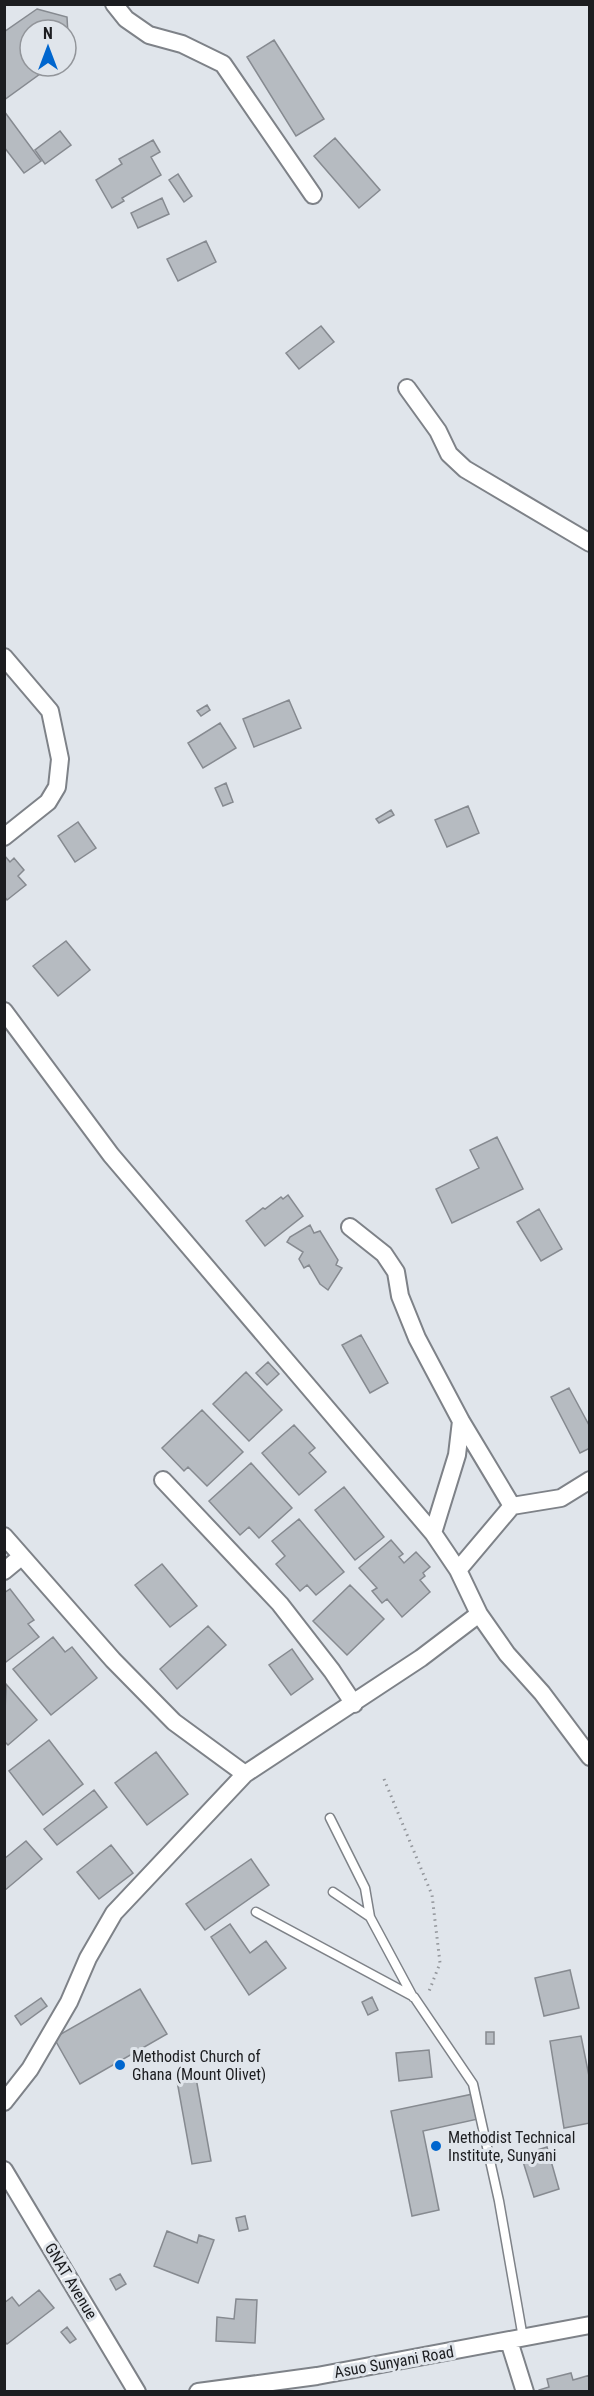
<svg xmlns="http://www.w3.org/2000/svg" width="594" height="2396" font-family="'Roboto Condensed',sans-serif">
  <rect width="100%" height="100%" fill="#e0e5eb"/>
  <path fill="#b6bbc1" stroke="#868a90" stroke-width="1.5" d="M37,9L67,17L69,53L66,55V30H30V66H51L4,100V32Z
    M274,40L324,119L296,136L247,57Z
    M4,111L41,161L24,173L4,147Z
    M60,131L71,145L45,164L35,150Z
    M335,138L380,190L359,208L314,156Z
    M153,140L160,152L151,157L161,175L122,198L124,201L112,208L96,180L122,164L119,159Z
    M178,174L192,196L184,202L169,180Z
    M162,198L169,214L138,228L131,213Z
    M206,241L216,262L178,281L167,259Z
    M321,326L334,342L299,369L286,353Z
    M289,700L301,728L254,747L243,719Z
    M207,705L210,710L201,716L197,711Z
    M220,723L236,748L203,768L188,743Z
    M226,783L233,802L223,806L215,788Z
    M468,806L479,833L447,847L435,820Z
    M391,810L394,815L379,823L376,819Z
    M78,822L96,848L75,862L58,836Z
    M4,855L10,862L14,858L24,870L18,876L26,885L7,900L4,896Z
    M66,941L90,970L58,996L33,966Z
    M497,1137L523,1189L452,1223L436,1189L479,1168L470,1150Z
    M288,1195L303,1216L265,1246L246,1221L263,1208L265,1209L281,1197L283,1199Z
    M539,1209L562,1249L541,1261L517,1222Z
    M310,1225L314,1233L320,1231L338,1260L336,1265L342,1268L328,1290L320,1284L309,1265L304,1268L299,1259L303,1252L287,1242L290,1237Z
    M361,1335L388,1383L370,1393L342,1345Z
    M268,1362L279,1374L267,1385L256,1373Z
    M246,1372L282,1410L249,1441L213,1404Z
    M569,1388L590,1427V1448L580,1453L551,1397Z
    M202,1410L243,1452L207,1486L188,1467L184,1471L162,1448Z
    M294,1425L315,1448L309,1453L326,1472L299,1495L262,1453Z
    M251,1463L292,1508L259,1538L249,1527L240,1535L209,1501Z
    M344,1487L384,1537L355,1560L315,1510Z
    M299,1519L344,1572L316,1595L307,1585L300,1591L276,1564L285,1556L272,1541Z
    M391,1540L403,1554L399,1557L404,1563L416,1552L430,1567L423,1573L425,1576L420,1580L430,1592L402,1617L387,1599L382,1603L372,1591L377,1588L359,1568Z
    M162,1564L197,1606L170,1627L135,1585Z
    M350,1585L384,1619L347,1655L313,1621Z
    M10,1589L34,1620L28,1624L39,1637L6,1662L4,1659V1593Z
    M208,1626L226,1645L177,1689L160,1669Z
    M53,1637L65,1652L72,1647L97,1678L51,1715L13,1669Z
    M292,1649L313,1679L291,1695L269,1665Z
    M6,1684L37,1720L8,1745L4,1741Z
    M49,1740L83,1784L43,1815L9,1771Z
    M156,1752L188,1794L147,1825L115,1783Z
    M94,1790L107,1807L57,1845L44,1829Z
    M26,1841L42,1859L4,1891V1859Z
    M111,1845L133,1873L99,1899L77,1872Z
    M251,1859L269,1885L205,1930L186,1904Z
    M230,1924L250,1953L266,1941L286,1968L249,1995L211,1937Z
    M570,1970L579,2008L544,2016L535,1978Z
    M140,1989L167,2034L80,2084L54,2038Z
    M372,1997L378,2010L368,2015L362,2002Z
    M41,1998L47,2006L21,2025L15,2016Z
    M486,2032H494V2044H486Z
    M581,2036L590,2081V2123L564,2128L550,2041Z
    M429,2050L432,2077L399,2081L396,2053Z
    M196,2078L211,2161L192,2164L177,2081Z
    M473,2094L478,2119L423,2131L439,2210L412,2216L391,2111Z
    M547,2147L559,2189L534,2197L521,2155Z
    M245,2216L248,2229L239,2231L236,2218Z
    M167,2231L197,2243L199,2235L214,2240L198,2283L154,2266Z
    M120,2274L126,2284L116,2290L110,2279Z
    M39,2290L54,2308L7,2344L4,2341V2303L12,2297L19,2306Z
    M236,2299L257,2300L255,2343L216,2341L217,2317L234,2319Z
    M67,2327L76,2339L70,2343L61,2332Z
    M571,2373L573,2380L590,2375V2392H539V2390L549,2387L547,2379Z"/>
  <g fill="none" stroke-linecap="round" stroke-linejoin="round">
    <defs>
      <path id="service" d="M330,1818L365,1888L370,1917
        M333,1892L370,1917L413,1997
        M256,1912L414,1997L473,2084L499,2201L523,2338"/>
      <path id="minor" d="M114,4L126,19L149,35L182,44L223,64L313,195
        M407,388L438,431L449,454L465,469L590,543
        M4,657L50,711L60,759L57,787L48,802L4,837
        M4,1011L111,1155L433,1533L458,1570L479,1614L421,1658L245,1774L114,1913L88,1958L69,2002L30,2069L4,2102
        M350,1227L384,1254L396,1272L400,1296L417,1338L461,1421L512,1506L458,1570
        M163,1480L280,1604L332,1671L354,1704
        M512,1506L561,1498L590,1480
        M433,1533L457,1455L461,1421
        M4,1536L113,1660L174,1722L245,1774
        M4,1571L21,1557
        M479,1614L507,1654L542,1693L590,1757
        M4,2170L137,2392
        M509,2341L525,2392
        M198,2392L317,2376L590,2325"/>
    </defs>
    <use href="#service" stroke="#7e8288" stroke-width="11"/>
    <use href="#minor" stroke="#7e8288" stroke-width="20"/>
    <path stroke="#93969b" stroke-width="3" stroke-dasharray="1.5 4.5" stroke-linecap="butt" d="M384,1779L432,1895L440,1963L428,1994"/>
    <use href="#service" stroke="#fff" stroke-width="8"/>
    <use href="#minor" stroke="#fff" stroke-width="16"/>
  </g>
  <g fill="#0066ce" stroke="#e0e5eb" stroke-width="2">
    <circle cx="120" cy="2065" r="6"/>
    <circle cx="436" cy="2146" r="6"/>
  </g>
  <g text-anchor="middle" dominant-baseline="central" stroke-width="6" stroke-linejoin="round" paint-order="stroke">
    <g font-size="16" fill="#1c1d20" stroke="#e0e5eb" text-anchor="start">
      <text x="132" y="2056">Methodist Church of<tspan x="132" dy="18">Ghana (Mount Olivet)</tspan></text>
      <text x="448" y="2137">Methodist Technical<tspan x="448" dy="18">Institute, Sunyani</tspan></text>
    </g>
    <g font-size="16" fill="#1c1d20" stroke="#e0e5eb">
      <text transform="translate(71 2281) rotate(59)">GNAT Avenue</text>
      <text transform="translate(394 2362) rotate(-10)">Asuo Sunyani Road</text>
    </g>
  </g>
  <rect width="594" height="2396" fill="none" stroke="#1c1d20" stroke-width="12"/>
  <g transform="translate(48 48)"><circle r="28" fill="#e0e5eb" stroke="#92959a" stroke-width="1.5"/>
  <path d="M0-4.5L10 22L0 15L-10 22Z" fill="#0066ce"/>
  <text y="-9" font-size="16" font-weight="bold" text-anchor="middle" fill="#1c1d20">N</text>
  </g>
</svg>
